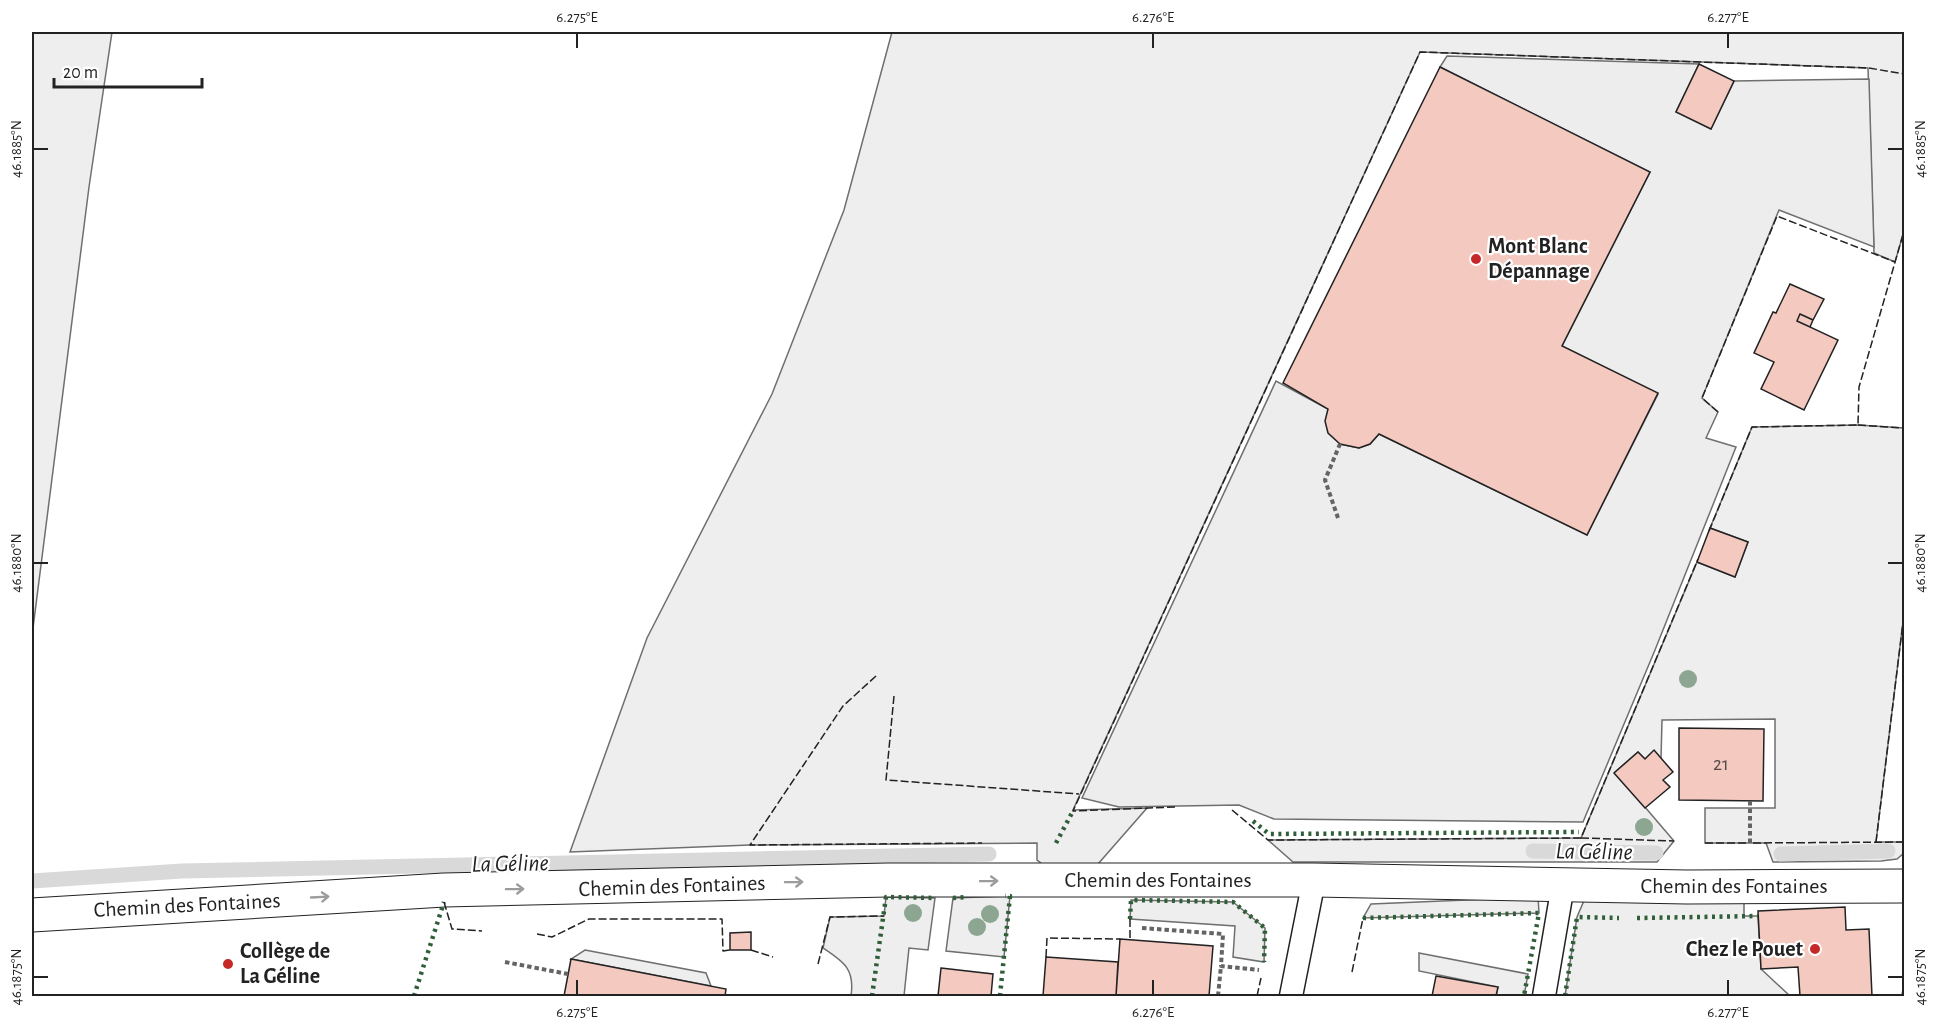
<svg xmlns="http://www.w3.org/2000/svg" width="1936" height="1028" font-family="'Alegreya Sans',sans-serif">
  <rect width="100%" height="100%" fill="#fff"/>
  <path fill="#eee" stroke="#6f6f6f" stroke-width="1.5" d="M32,32H112L89,187L32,636Z
    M892,32H1904V231L1895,262L1874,253L1868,68L1420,52L1073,810L1147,808L1098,864L1045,866L1037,860V843L750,845L570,852L647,638L772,394L844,210Z
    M1858,425L1904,428V614L1876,842H1904V853L1897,859L1881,861L1773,862L1766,843H1705V808H1775V719L1662,720L1661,759L1654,751L1645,759L1638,752L1615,772L1674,841L1657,862H1293L1268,840L1581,838L1697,562L1735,577L1748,542L1710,528L1752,427Z
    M1744,895V916H1758L1761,969L1790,996H1565L1577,917L1586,896Z
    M1010,896L1004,957L946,951L953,898Z
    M886,897L935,898L928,950L909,948L904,996H851C855,969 844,962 823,948L830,917L884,916Z
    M1538,897L1539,913L1363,918L1371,904Z
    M1131,900L1233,902L1265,928L1264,962L1233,957L1235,926L1130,919Z
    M585,950L706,973L711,986L571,959Z
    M1419,953L1528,974L1524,996H1496L1498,987L1419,971Z"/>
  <path fill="#ededed" stroke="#6f6f6f" stroke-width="1.5" d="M1447,56L1699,64L1676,112L1711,129L1734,81L1869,79L1874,247L1779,210L1702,398L1718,412L1706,438L1736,447L1655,650L1583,822L1274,819L1239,805L1119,807L1082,798L1276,381L1328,409L1340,444L1359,448L1370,444L1379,434L1587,535L1658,394L1562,346L1650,172L1440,67Z"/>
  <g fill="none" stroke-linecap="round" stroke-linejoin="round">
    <path stroke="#d9d9d9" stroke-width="15" d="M1533,851L1656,853
      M1781,854L1888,851
      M32,881L182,871L989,854"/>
  </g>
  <path fill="#f3c9c0" stroke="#222" stroke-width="1.5" d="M1699,64L1734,81L1711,129L1676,112Z
    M1440,67L1650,172L1562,346L1658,393L1587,535L1379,434L1370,444L1359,448L1340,444L1328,433L1325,421L1328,409L1283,383Z
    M1790,284L1824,299L1813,320L1800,314L1797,321L1838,340L1804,410L1761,389L1774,362L1754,353L1773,312L1776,313Z
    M1800,314L1813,320L1810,327L1797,321Z
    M1710,528L1748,542L1735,577L1697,562Z
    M1679,728L1764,729L1763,801L1679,800Z
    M1654,750L1673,772L1663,780L1670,787L1645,808L1614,773L1638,752L1645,759Z
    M1845,907L1846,930L1869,929L1872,996H1800L1798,967L1761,969L1758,911Z
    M751,932V950H730V933Z
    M1120,939L1213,946L1209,996H1116Z
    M1046,957L1118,962L1116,996H1043Z
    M571,959L726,989L725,996H564Z
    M941,968L993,974L991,996H938Z
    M1436,976L1498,987L1496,996H1432Z"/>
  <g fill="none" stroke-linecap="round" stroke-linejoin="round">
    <defs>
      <path id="service" d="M1291,996L1314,880
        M1544,996L1563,885"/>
      <path id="minor" d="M32,915L444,890L888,880H1314L1687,887L1904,886"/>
    </defs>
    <use href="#service" stroke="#222" stroke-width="25"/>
    <use href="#minor" stroke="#222" stroke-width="35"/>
    <path stroke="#646464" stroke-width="4" stroke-dasharray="4.5 3" stroke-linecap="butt" d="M1338,518L1325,480L1340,444
      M1750,801V845
      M1142,928L1223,934L1221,966L1259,970
      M505,962L568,974
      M1218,996L1221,966"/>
    <use href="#service" stroke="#fff" stroke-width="22"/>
    <use href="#minor" stroke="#fff" stroke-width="33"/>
    <path stroke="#2f5e38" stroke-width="4.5" stroke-dasharray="3 4.5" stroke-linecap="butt" d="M1253,821L1269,834L1579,832
      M1056,843L1073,811
      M953,898L967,897
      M1363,918L1539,913L1524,996
      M1637,918L1758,916
      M1130,919L1131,900L1233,902L1265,928L1264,962
      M414,996L444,902
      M872,996L886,897L935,898
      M1000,996L1010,896H1005
      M1565,996L1577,917L1619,918"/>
    <path stroke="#222" stroke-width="1.5" stroke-dasharray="8 3" stroke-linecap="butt" d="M1718,412L1702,398L1777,216L1895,262
      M1858,425L1904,428
      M1709,531L1752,427L1858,425L1859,387L1904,231
      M876,676L843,706L750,845L982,843
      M894,696L886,780L1079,794
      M1175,807L1073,811L1420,52L1869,68L1904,74
      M1232,810L1268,840L1581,838L1698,559
      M1581,838L1674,841
      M1876,842L1904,614
      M1705,843H1747
      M1753,843L1904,842
      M444,902L452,929L482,931
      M1130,919V940
      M537,934L552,937L589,919H722L723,951L730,950
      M751,950L773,957
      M1046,957L1047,938L1120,939
      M818,964L830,917L884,916
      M1352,972L1363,918
      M1257,996L1261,978
      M1902,996L1904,982"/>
  </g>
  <g fill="#8da692">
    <circle cx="1688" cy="679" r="9"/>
    <circle cx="1644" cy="827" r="9"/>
    <circle cx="913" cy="913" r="9"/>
    <circle cx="990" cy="914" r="9"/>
    <circle cx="977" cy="927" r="9"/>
  </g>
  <defs><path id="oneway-shaft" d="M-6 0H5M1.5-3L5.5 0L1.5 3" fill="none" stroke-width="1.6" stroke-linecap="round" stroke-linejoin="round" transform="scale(1.5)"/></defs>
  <g stroke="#9c9c9c">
    <use href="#oneway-shaft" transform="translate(989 881) rotate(-1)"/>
    <use href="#oneway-shaft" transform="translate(794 882) rotate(-1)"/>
    <use href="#oneway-shaft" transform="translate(515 889) rotate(-1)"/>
    <use href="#oneway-shaft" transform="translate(320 897) rotate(-3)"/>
  </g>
  <path fill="none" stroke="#222" stroke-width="2" d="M577,33V48M1153,33V48M1728,33V48M33,149H48M1888,149H1903M33,563H48M1888,563H1903M33,977H48M1888,977H1903M577,980V995M1153,980V995M1728,980V995"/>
  <g fill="#c62828" stroke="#fff" stroke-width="2">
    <circle cx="1476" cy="259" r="6"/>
    <circle cx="1815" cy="949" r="6"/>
    <circle cx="228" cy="964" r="6"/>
  </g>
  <g text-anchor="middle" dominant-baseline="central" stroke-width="4.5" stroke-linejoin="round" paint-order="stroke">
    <g font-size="20" fill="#564c4a">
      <text x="1721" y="764">21</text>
    </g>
    <g font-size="22" font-weight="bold" fill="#222" stroke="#fff" text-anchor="start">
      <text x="1488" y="246">Mont Blanc<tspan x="1488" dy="25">Dépannage</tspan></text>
      <text x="1803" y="949" text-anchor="end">Chez le Pouet</text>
      <text x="240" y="951">Collège de<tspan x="240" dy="25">La Géline</tspan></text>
    </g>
    <g font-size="22" fill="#222" stroke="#fff">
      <text x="1158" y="880">Chemin des Fontaines</text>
      <text transform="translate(672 886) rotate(-2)">Chemin des Fontaines</text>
      <text x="1734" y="886">Chemin des Fontaines</text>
      <text transform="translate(187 905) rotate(-3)">Chemin des Fontaines</text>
    </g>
    <g font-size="24" font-style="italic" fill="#222" stroke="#fff">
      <text transform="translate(1594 852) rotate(1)">La Géline</text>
      <text transform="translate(510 864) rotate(-1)">La Géline</text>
    </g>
  </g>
  <rect width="1936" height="1028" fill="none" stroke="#ffffff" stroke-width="66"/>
  <path d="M54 78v9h148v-9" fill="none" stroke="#222222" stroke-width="3"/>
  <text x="63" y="78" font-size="18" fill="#222222" stroke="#ffffff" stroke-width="4.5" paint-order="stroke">20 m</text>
  <rect x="33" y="33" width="1870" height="962" fill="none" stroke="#222" stroke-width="2"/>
  <g font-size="15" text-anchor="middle" fill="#222">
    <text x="577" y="22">6.275°E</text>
    <text x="1153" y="22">6.276°E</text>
    <text x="1728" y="22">6.277°E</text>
    <text transform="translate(16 149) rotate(-90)" y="5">46.1885°N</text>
    <text transform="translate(1920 149) rotate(-90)" y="5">46.1885°N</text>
    <text transform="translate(16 563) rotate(-90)" y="5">46.1880°N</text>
    <text transform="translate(1920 563) rotate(-90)" y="5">46.1880°N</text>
    <text transform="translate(16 977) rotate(-90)" y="5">46.1875°N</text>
    <text transform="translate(1920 977) rotate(-90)" y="5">46.1875°N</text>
    <text x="577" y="1017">6.275°E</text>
    <text x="1153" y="1017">6.276°E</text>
    <text x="1728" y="1017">6.277°E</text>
  </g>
</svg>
